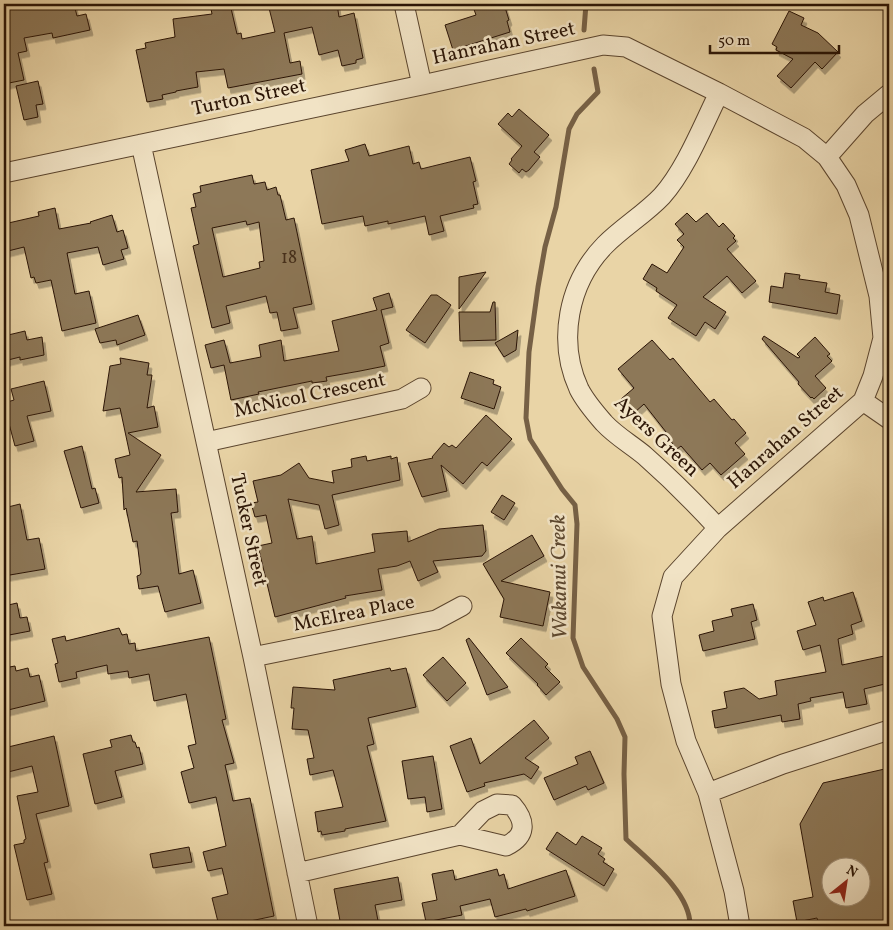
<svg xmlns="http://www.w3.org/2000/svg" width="893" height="930" font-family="Vollkorn,serif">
  <defs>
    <filter id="shadow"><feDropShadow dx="3" dy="5.5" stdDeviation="0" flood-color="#0004"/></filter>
  </defs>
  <rect width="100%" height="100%" fill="#e9d4a6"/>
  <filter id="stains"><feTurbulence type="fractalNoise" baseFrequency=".004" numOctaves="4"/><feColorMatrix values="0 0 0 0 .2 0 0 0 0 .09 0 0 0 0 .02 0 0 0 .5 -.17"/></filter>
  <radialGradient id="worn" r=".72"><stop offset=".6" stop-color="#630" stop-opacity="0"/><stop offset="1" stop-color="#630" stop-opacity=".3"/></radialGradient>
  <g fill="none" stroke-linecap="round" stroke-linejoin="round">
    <path stroke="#766045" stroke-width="5" d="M584,30L586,4
      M594,69L598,92L577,114L569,129L556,207L545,247L538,287L529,352L526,418L530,439L562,489L575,505L577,524L573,638L583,667L617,719L625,737L624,774L626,839C648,860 691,893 690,926"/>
  </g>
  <path fill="#8d7859" stroke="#2a1405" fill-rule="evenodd" filter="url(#shadow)" d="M4,4H74L77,16L86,14L90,30L53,38L52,33L24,38L27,51L18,53L24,80L4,84Z
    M210,4H230L237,34L241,33L242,39L275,32L268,4H337L339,17L354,13L363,58L356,60V63L342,66L338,50L319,55L312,27L284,33L290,63L300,61L302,74L228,88L224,69L196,72L198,87L176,91V92L162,95L163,99L147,102L136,50L146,48L145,43L175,37L173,19L212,14Z
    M472,4H504L509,20L507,21L510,32L453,50L445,25L476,15Z
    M789,11L804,18L801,25L818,33L838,52L822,69L815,62L791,88L777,76L793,59L776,50L777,47L772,44Z
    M38,81L43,104L36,105L38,117L24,120L16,86Z
    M519,109L549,135L534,152L540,157L529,170L526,172L522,169L519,173L509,164L512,160L511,159L522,146L498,124L508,113L512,117Z
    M365,144L369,156L409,146L413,164L419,162L421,169L470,157L476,181L473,182L478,204L473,205L474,208L440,216L444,231L429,235L425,216L388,224V221L365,226L363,216L322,224L311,170L349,161L345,150Z
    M252,175L254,184L265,182L267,190L276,187L278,195H280L286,220L294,218L312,304L293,308L298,328L281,331L277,312L270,313L266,296L226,306L230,323L212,328L193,246L199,244L191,208L196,207L193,194L201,192L200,186ZM246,221L247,225L259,222L264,261L259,262L260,268L223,277L212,228Z
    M55,208L59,229L91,223L90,222L112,215L117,232L123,230L128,248L121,250L124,259L103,265L98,247L67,253L75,294L89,291L96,323L62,331L51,280L36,283L34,277L31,278L24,247L4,252V224L39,216L38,212Z
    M687,213L696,222L707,213L719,227L723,223L735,236L733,238L736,241L727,249L756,281L742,293L727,276L703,297L726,312L715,329L705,322L696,336L668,318L677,305L656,291L657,288L643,279L652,264L667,273L684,247L677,240L684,234L675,224Z
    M486,272L459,309V277Z
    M785,273L800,275L799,279L827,283L825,292L840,295L837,314L769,302L771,286L783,288Z
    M389,293L393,307L381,310L389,343L380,346L385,366L360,371L326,377L327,381L312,383V381L258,392L259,394L231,400L224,365L211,368L205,345L224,340L230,363L261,357L259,345L281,340L284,361L339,351L332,321L377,310L373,298Z
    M431,295H437L451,305L425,343L406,330Z
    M493,302H495L496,340L460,341L459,312H490Z
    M138,315L145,335L117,345L116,340L100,343L95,329Z
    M518,330L516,350L504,357L495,343Z
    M25,331L27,340L42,337L44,355L20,360V357L4,361V336Z
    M764,336L798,358L800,357L797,354L815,337L830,354L827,356L832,361L815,376L826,388L814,399L812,397L811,398L798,384L799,382L762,339Z
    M652,340L670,360L673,358L710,402L714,399L732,420L734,419L746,433L735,443L745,454L721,475L710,463L702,470L681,446L677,449L664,433L666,432L644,404L634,413L621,399L634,388L618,369Z
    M120,358L149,363L147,375H152L147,408L154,406L158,427L128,433L161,455L136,492L176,489L178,512L171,513L179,574L193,570L201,603L165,612L158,586L139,589L137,576L140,575L141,573L137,541L133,542L126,508L124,510L122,477L119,478L115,459L130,455L120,408L103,411L110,366L121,364Z
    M470,372L494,380L493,384L501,387L494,409L461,398Z
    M44,381L51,411L27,416L34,441L15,446L8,420L4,421V403L14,400L11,389Z
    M486,415L512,439L487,466L482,462L463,484L441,465L447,491L422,497L408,463L433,458L432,457L444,443L449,447L452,445L456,448Z
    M82,446L92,489L95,488L99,503L81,508L64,451Z
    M366,456L367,461L391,456V459L397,457L400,480L332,495L339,525L325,529L319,505L288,499L297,539L312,536L316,564L375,552L372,534L407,531L408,542L439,529L483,525L486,551L482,556L433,561L438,572L418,581L410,561L397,566L378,569L382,590L345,596L346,598L275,617L258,546L272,543L266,515L255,517L251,503L258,502L253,481L281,475L299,463L309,478L334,483L332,471L352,467L351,459Z
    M502,495L515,503L504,520L491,512Z
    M20,504L27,540L39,538L45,569L4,576V508Z
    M532,535L544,556L501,581L550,592L543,626L500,617L504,599L483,564Z
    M853,592L862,621L851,625L853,634L838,639L842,665L889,655V683L864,689L867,704L846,708L843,692L810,698L811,701L798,704L800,719L782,722L781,715L715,728L712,711L727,708L724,692L744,688L759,699L777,695L775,681L826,672L820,645L803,650L797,631L816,625L808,602L823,597L824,601Z
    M17,603L20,618L27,617L30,631L4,636V606Z
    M753,604L757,620L751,622L755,639L703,651L699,635L714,631L712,621L733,616L731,609Z
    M119,628L122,635L127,634L129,644L135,643L136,651L209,637L226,719L222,720L234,763L225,765L233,801L250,798L274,916L241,923V926H219L212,898L228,894L222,868L208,871L203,852L226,846L216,797L189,803L181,772L194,768L188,746L196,744L186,694L154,701L149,674L129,678L128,671L108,674L107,665L76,672L77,678L59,682L55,664L58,663L52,639L65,636L66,641Z
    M469,638L508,687L487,695L466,640Z
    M521,638L548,664L545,667L560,682L546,695L537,685L538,684L506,653Z
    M443,657L466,683L447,701L423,675Z
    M15,666L16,671L28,668L30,677L39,675L45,701L4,711V668Z
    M390,668L391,671L406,668L416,707L368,718L374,744L367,746L386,821L345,829V831L322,835L321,831L318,832L315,812L343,807L333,770L310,775L307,759L314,758L308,730L292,729L294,708H291L293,687L335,690L333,680Z
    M534,720L549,738L525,758L539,767L531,779L524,774L484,783L485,786L467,792L450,746L471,738L480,764Z
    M131,735L133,742H135L137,748L139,747L143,764L115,771L122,797L95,804L83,754L112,747L110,740Z
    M54,736L69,806L36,814L48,862L44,863L52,894L27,900L14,845L24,843V840L26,839L17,796L38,792L32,766L4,773V748Z
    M590,751L604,783L588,790L586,786L554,800L544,778L578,764L575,757Z
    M433,756L442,809L427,812L425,797L408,799L402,761Z
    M889,768V926H819L817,918L797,922L793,901L813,897L800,824L823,783ZM830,868H860V898H830Z
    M557,832L576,845L582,836L602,848L598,854L605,859L603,862L614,869L604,886L546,849Z
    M189,847L192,862L153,868L150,854Z
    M497,869L499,876L504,874L508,889L566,870L575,896L527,911L526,909L495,917L490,899L460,906L462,915L426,922L422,903L437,900L432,874L453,870L455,880Z
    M398,877L402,900L375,905L379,926H341L334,889Z"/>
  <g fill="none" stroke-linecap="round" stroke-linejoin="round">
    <defs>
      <path id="street" d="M422,85L603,45L626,47L719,93L804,138L827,157L846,185L859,215L879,296L883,338L873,376L863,401L718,528L673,577L662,616L671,684L686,741L708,793L734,891L740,926
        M141,144L253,657L308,926
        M827,157L865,114L889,94
        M4,173L422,85L404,4
        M863,401L889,419
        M206,442L402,399L421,388
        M718,528C695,503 671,479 645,456C632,445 616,436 604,423C597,415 584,399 579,389C557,341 568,283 605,245C623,227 645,214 662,196C686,169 703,125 719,93
        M253,657L436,620L462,606
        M708,793L783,764L889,730
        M297,873L460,835L483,811L497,804L512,805C526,821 527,836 506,846L460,835"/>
    </defs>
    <use href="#street" stroke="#5a442d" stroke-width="21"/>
    <use href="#street" stroke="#f1e3c5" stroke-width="19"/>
  </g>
  <g text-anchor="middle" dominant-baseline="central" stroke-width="5" stroke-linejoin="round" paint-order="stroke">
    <g font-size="18" fill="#432d1a">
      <text x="289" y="258">18</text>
    </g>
    <g font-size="20" fill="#2a1405" stroke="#f1e3c5">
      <text transform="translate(504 44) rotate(-12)">Hanrahan Street</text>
      <text transform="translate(249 98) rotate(-12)">Turton Street</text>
      <text transform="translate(310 396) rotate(-12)">McNicol Crescent</text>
      <text transform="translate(656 437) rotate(43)">Ayers Green</text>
      <text transform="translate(786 438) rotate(-41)">Hanrahan Street</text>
      <text transform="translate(248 530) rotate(78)">Tucker Street</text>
      <text transform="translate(354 614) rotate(-11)">McElrea Place</text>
    </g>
    <g font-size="21" font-style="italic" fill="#5c472f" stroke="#f1e3c5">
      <text transform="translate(560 577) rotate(-91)">Wakanui Creek</text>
    </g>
  </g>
  <rect width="893" height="930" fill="none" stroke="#e9d4a6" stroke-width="20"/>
  <rect x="5" y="5" width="883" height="920" fill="none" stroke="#2a1405" stroke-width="2.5"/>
  <rect x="10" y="10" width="873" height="910" fill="none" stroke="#2a1405"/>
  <g transform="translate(846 882) rotate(30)"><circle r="24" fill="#f1e3c5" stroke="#a19078"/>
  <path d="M0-4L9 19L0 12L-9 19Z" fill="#8f2418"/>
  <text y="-8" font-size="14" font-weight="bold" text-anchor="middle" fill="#2a1405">N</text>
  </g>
  <path d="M710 45v8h129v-8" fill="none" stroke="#2a1405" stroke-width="2.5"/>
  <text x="718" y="45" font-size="15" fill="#2a1405" stroke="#f1e3c5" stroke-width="4" paint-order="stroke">50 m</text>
  <rect width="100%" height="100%" filter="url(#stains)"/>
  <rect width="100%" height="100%" fill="url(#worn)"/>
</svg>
